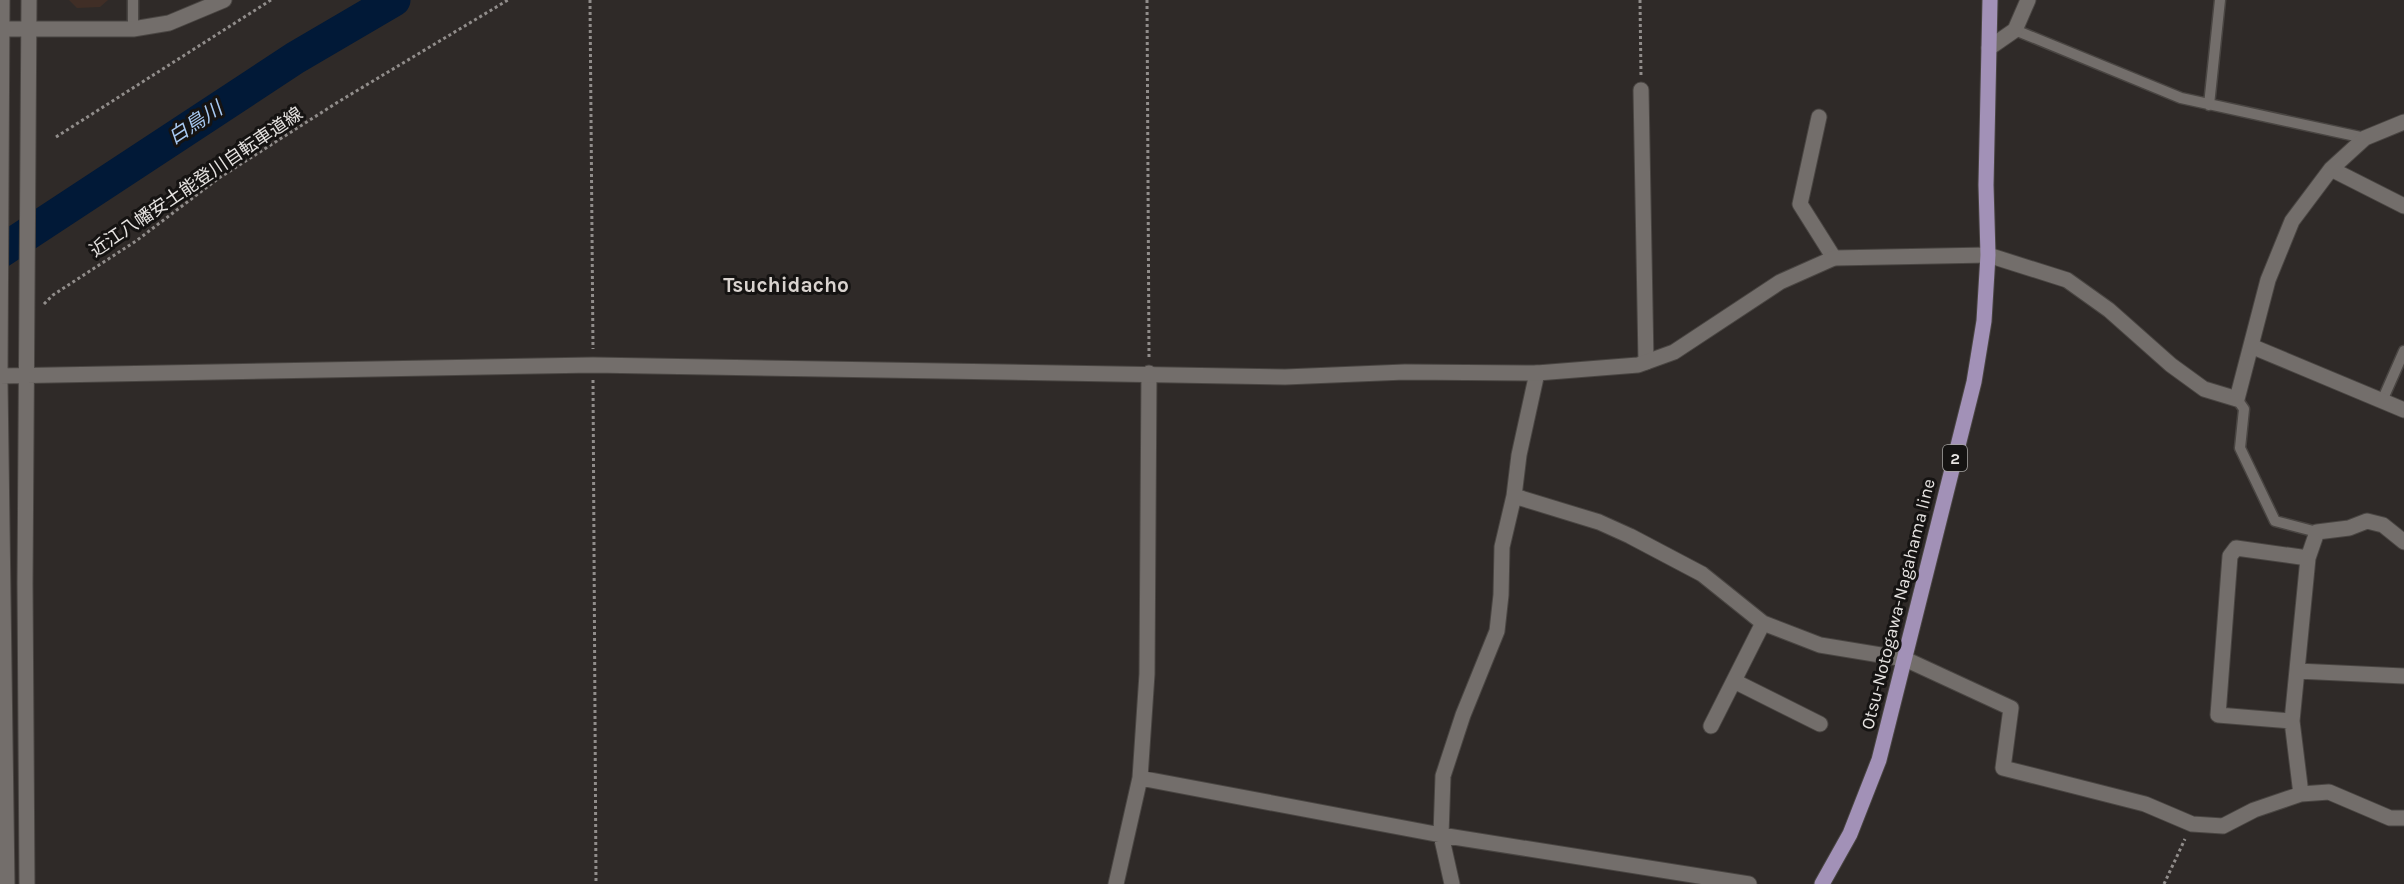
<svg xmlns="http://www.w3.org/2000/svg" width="2404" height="884" font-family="Karla,'Noto Sans JP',sans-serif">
  <rect width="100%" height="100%" fill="#2f2a28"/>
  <path fill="#402e26" d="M69,0H108L100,7L77,8Z"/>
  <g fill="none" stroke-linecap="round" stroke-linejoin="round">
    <path stroke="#011937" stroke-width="33" d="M0,252L295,58L394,0"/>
    <defs>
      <path id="service" d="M133,0V29
        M2015,30L2181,98L2365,138
        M2209,105L2220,0
        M2237,399L2244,409L2240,448L2275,521L2317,532
        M2382,401L2404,351"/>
      <path id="minor" d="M1989,48L2015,30L2028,0
        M1641,90L1646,362
        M1819,117L1800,204L1834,258
        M2331,169L2404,206
        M1988,255L2067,280L2109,310L2171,365L2204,389L2237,399L2268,280L2292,221L2331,169L2365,138L2404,122
        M2251,346L2404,410
        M1514,496L1599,522L1630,536L1702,574L1763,623L1820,645L1905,659L2011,708L2003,768L2145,804L2192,824L2223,826L2254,810L2301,794L2329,792L2390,818H2404
        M2297,671L2404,676
        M1734,681L1820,724
        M2292,721L2218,715L2230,556L2236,548L2308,558
        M1711,726L1763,623
        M1140,778L1441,835L1749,884
        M2301,794L2292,721L2308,558L2317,532L2349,528L2367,521L2383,525L2404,542
        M1116,884L1140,778L1147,674L1149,373
        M1452,884L1441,835L1443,776L1463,715L1497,631L1501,595L1502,547L1514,496L1519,455L1537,373"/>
      <path id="tertiary" d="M3,29H133L169,23L224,0
        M0,375L2,0
        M0,376L593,365L1285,377L1405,372L1537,373L1638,365L1674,352L1780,282L1834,258L1988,255
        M0,382L7,884
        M27,884L25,584L29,0"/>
      <path id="primary" d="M1822,884L1850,834L1879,760L1974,382L1984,321L1988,255L1986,185L1990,0"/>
    </defs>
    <use href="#service" stroke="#494542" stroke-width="13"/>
    <use href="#minor" stroke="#494542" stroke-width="17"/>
    <use href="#tertiary" stroke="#494542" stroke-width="17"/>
    <use href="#primary" stroke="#494542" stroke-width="17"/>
    <path stroke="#918d8b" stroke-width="3" stroke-dasharray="3 3" stroke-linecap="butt" d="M590,0L593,349
      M1147,0L1149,358
      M1640,0L1641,76
      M56,137L271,0
      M44,304L53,295L136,241L219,178L338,102L508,0
      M593,380L596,884
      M2164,884L2185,839"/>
    <use href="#service" stroke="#736e6b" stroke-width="10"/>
    <use href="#minor" stroke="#736e6b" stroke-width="15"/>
    <use href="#tertiary" stroke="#736e6b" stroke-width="15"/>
    <use href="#primary" stroke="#a291b7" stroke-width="15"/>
  </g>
  <g text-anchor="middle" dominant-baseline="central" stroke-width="6" stroke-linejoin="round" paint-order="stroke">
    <rect fill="#151312" stroke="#a7a5a3" stroke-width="1.5" x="1943" y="445" width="24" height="26" rx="4.5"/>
    <g font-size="16" font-weight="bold" fill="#e6e3e1">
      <text x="1955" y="458">2</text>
    </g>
    <g font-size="18" fill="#e6e3e1" stroke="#151312">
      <text transform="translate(196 182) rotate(-34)">近江八幡安土能登川自転車道線</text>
      <text transform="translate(1898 604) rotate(-76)">Otsu-Notogawa-Nagahama line</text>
    </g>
    <g font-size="20" font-style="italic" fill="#a8c9f1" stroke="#151312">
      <text transform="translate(195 123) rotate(-33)">白鳥川</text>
    </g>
    <g font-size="21" font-weight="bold" fill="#d9d3cf" stroke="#151312">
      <text x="786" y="285">Tsuchidacho</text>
    </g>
  </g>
</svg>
